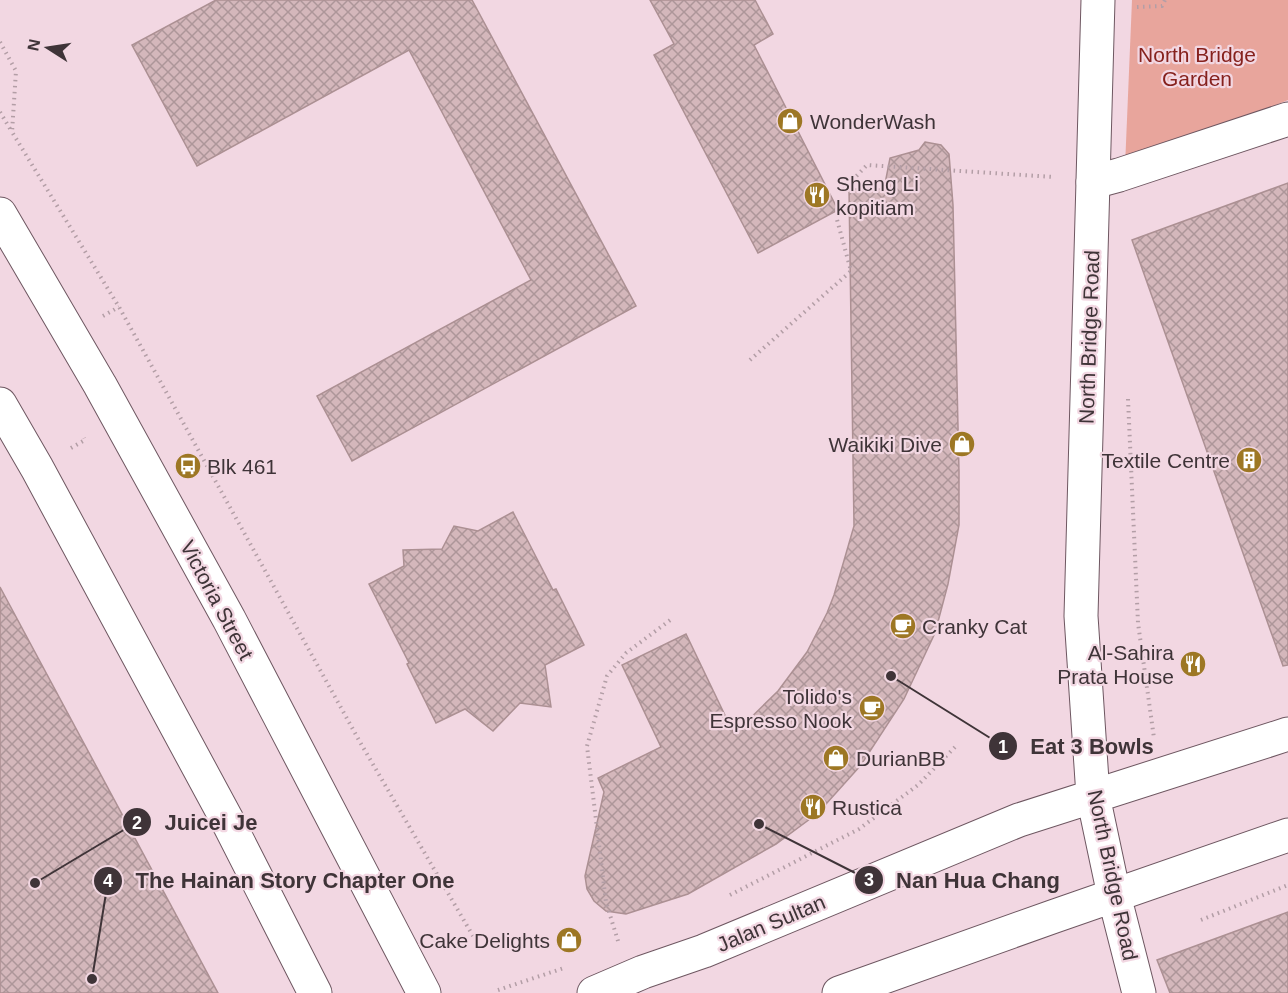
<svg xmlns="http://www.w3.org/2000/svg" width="1288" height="993" font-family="Arial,sans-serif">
  <defs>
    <pattern id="building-cross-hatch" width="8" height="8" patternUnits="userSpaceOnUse" patternTransform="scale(1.5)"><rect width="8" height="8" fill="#d4b7bb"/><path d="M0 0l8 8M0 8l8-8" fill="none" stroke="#ad9699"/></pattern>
  </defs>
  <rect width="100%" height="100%" fill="#f2d7e2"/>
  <path fill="#e8a59c" d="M1132,0H1288V100L1125,167Z"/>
  <path fill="url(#building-cross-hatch)" stroke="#ac9093" stroke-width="1.5" d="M216,0H472L636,306L352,461L317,396L531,280L409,50L197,166L132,45Z
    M650,0H755L773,34L754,45L838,210L758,253L654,55L674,44Z
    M925,142L941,145L949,154L953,205L959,471V525L948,584L935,633L904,699L861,765L818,813L776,844L688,894L626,914L606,911L594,901L587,889L585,876L604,792L598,778L661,747L622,665L686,634L734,734L778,691L807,652L827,613L834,595L854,526L849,189H884L890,158L919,150Z
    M1288,183V665L1283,666L1132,240Z
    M513,512L553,590L556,589L584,645L545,665L551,707L520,703L493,731L465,709L436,723L407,664L409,663L369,584L404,566L403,550L442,549L454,526L478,531Z
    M0,587L218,993H0Z
    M1288,912V993H1170L1157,960Z"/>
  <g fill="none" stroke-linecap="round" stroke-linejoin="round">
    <defs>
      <path id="minor" d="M1093,182L1119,175L1288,119"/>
      <path id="major" d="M1098,0L1081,616L1093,796L1114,895L1139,993
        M0,214L100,385L229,619L424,993
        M0,404L37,468L226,818L315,993
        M594,993L643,972L704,951L1019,820L1288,734
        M839,993L1052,917L1288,835"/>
    </defs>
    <use href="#minor" stroke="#6e5761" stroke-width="35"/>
    <use href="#major" stroke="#6e5761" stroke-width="35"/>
    <path stroke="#b39ea6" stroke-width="4" stroke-dasharray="1.5 4.5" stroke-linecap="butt" d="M1137,7L1162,6L1165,0
      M0,42L16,71L12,132L119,307L360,742L473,936
      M0,112L12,132
      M844,189L867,165L1054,177
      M103,316L119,307
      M750,360L851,271L836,216
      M1128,399L1138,623L1154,738
      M71,448L85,440L84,438
      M730,895L859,829L918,785L957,745
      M1201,920L1288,885
      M618,941L606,902L587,746L607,676L626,653L673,618
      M498,990L564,968"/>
    <use href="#minor" stroke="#fff" stroke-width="33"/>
    <use href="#major" stroke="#fff" stroke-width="33"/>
  </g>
  <defs>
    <symbol id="shop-disc" viewBox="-11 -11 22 22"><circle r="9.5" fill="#9d7724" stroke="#f2d7e2"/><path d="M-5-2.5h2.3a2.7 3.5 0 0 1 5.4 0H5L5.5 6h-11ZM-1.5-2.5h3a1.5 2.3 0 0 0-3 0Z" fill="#fff"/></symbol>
    <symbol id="restaurant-disc" viewBox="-11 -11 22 22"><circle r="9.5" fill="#9d7724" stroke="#f2d7e2"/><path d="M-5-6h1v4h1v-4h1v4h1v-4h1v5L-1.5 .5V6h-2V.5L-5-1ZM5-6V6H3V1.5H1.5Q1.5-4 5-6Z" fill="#fff"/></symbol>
    <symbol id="building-disc" viewBox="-11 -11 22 22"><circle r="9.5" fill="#9d7724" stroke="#f2d7e2"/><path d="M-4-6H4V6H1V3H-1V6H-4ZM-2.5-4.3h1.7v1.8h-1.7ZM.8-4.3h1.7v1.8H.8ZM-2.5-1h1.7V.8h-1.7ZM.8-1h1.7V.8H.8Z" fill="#fff"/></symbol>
    <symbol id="bus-disc" viewBox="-11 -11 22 22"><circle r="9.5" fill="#9d7724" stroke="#f2d7e2"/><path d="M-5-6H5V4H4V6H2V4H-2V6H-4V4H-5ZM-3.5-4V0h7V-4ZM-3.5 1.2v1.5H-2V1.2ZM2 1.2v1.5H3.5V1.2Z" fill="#fff"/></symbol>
    <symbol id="cafe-disc" viewBox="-11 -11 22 22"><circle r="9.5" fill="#9d7724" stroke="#f2d7e2"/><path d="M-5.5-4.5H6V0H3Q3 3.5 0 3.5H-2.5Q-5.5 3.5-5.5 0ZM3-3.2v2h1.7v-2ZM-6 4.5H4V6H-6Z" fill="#fff"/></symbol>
  </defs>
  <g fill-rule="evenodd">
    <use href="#shop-disc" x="775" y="106" width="30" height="30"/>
    <use href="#restaurant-disc" x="802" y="180" width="30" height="30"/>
    <use href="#shop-disc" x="947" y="429" width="30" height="30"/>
    <use href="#building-disc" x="1234" y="445" width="30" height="30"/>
    <use href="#bus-disc" x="173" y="451" width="30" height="30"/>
    <use href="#cafe-disc" x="888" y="611" width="30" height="30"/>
    <use href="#restaurant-disc" x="1178" y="649" width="30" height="30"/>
    <use href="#cafe-disc" x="857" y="693" width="30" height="30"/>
    <use href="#shop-disc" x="821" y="743" width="30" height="30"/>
    <use href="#restaurant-disc" x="798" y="792" width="30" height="30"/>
    <use href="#shop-disc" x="554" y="925" width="30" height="30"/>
  </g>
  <g text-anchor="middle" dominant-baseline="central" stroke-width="4.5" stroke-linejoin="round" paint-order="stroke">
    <g font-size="21" fill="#86211d" stroke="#f2d7e2">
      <text x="1197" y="54">North Bridge<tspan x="1197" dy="24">Garden</tspan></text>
    </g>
    <g font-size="21" fill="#3f3438" stroke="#f2d7e2" text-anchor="start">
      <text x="810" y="121">WonderWash</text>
      <text x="836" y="183">Sheng Li<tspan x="836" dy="24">kopitiam</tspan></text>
      <text x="942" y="444" text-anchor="end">Waikiki Dive</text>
      <text x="1230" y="460" text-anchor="end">Textile Centre</text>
      <text x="207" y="466">Blk 461</text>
      <text x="922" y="626">Cranky Cat</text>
      <text x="1174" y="652" text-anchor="end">Al-Sahira<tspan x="1174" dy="24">Prata House</tspan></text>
      <text x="852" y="696" text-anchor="end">Tolido's<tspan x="852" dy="24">Espresso Nook</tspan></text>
      <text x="856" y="758">DurianBB</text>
      <text x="832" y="807">Rustica</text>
      <text x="550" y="940" text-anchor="end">Cake Delights</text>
    </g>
    <g font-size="21" fill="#3f3438" stroke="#f2d7e2">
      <text transform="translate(1089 337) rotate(-88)">North Bridge Road</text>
      <text transform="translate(217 600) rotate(62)">Victoria Street</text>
      <text transform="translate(1113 875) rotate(78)">North Bridge Road</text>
      <text transform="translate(771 923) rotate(-23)">Jalan Sultan</text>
    </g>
  </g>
  <path fill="none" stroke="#3f3438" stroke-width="2" d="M891 676L1003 746M35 883L137 822M759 824L869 880M92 979L108 881"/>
  <g fill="#3f3438" stroke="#f2d7e2" stroke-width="2">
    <circle cx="891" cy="676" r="6"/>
    <circle cx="35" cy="883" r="6"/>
    <circle cx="759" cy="824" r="6"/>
    <circle cx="92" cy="979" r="6"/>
    <circle cx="1003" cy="746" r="15"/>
    <circle cx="137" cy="822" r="15"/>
    <circle cx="869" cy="880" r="15"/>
    <circle cx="108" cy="881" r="15"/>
  </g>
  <g font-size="18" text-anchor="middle" font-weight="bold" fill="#fff">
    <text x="1003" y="753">1</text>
    <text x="137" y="829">2</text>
    <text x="869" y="886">3</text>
    <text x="108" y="887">4</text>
  </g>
  <g font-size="22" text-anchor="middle" font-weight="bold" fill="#3f3438" stroke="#f2d7e2" stroke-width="4.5" stroke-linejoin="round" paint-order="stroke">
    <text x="1092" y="754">Eat 3 Bowls</text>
    <text x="211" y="830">Juicei Je</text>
    <text x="978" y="888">Nan Hua Chang</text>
    <text x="295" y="888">The Hainan Story Chapter One</text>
  </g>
  <g transform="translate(48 48) rotate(282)" stroke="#f2d7e2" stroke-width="4.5" paint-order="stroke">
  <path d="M0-4.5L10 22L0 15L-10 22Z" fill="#3f3438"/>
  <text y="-9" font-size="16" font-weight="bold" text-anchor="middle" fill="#3f3438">N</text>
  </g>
</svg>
